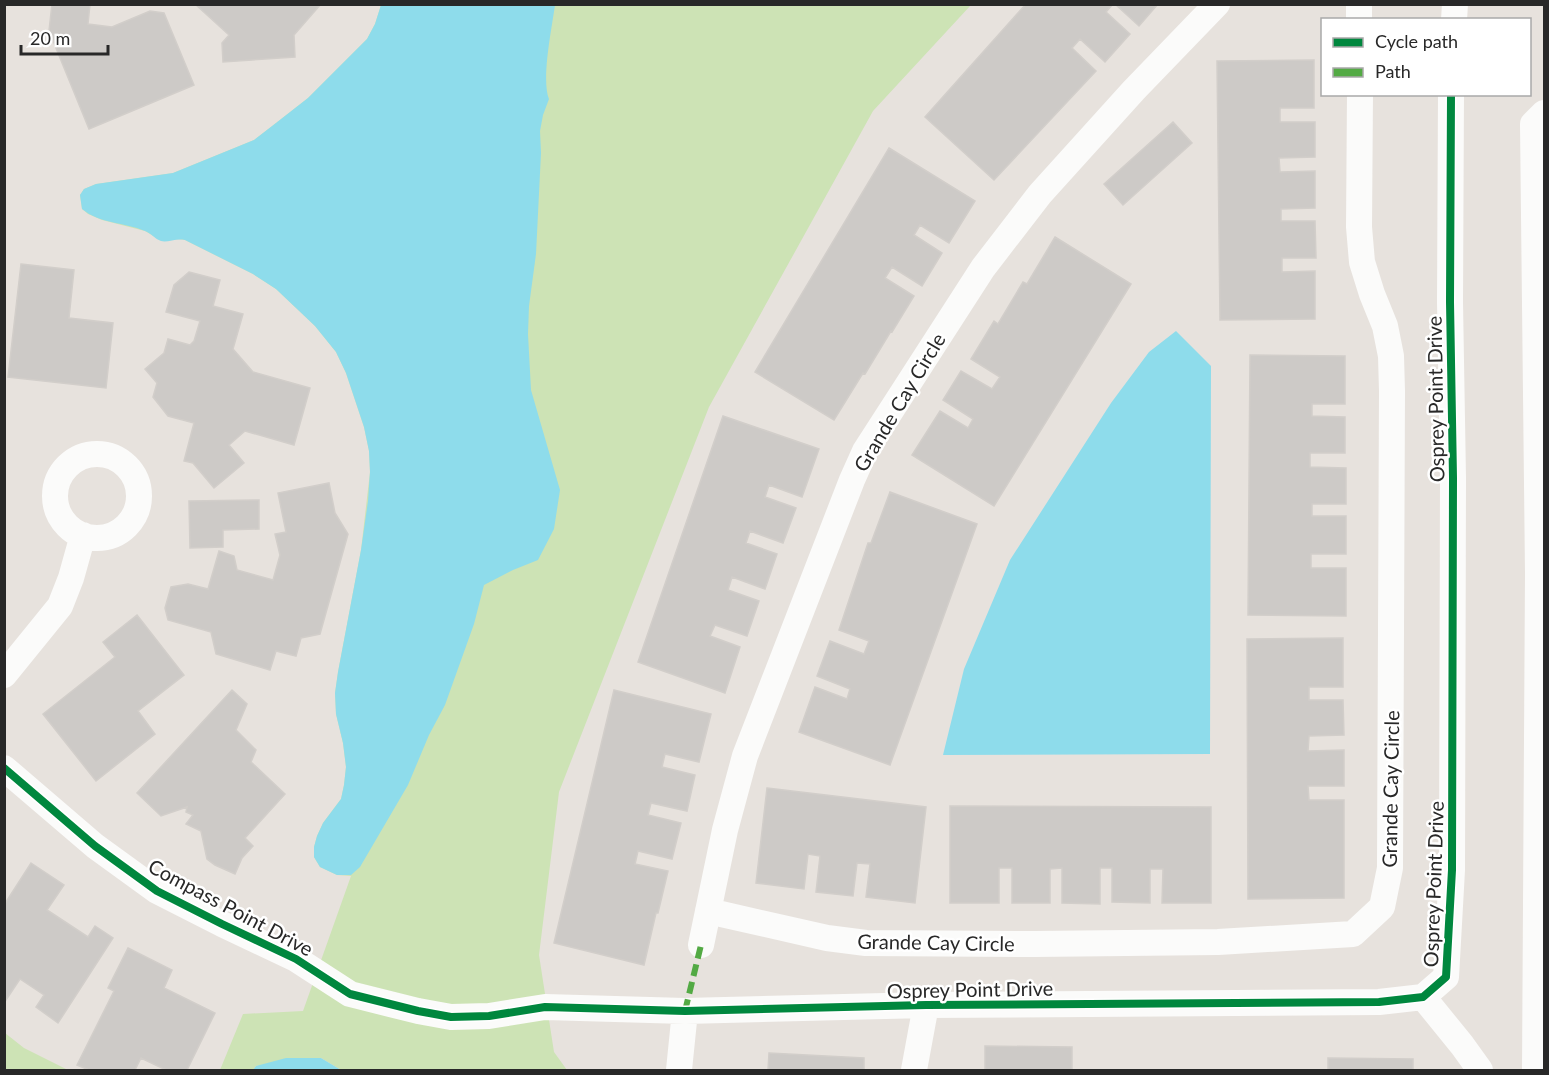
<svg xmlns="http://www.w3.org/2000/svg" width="1549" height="1075" font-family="Lato,sans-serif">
  <rect width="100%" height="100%" fill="#e7e2dd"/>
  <path fill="#cde3b5" d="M381,5H971L873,111L709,407L559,792L539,955L554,1052L567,1070H341L321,1058L256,1066L253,1070H220L243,1014L303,1011L351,876L337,875L320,867L314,857V847L317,836L323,823L341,799L344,785L346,767L343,743L336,714L335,693L338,672L361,550L370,472L369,451L364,427L346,373L336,352L315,326L276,289L253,274L185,240L178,239L166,241L160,240L145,231L102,220L88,214L82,209L80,195L84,189L96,184L173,173L254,140L276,123L308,98L367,39L375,24Z
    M5,1033L24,1048L68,1070H5Z"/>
  <path fill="#8edceb" d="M381,5H555C552,27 541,80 549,99L543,115L540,131L541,153L536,254L529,306L528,334L531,390L560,490L554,529L538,560L513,570L484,585L474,624L445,705L429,735L408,785L360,867L351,875H337L320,867L314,857V847L317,836L323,823L341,799L344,785L346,767L343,743L336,714L335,693L338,672L361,550L368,501L370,472L369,451L364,427L346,373L336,352L315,326L276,289L253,274L185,240C176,238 167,243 161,241C155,239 151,233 145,231C124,222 100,224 82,209L80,195L84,189L96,184L173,173L254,140L276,123L308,98L367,39L375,24Z
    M1176,331L1211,366L1210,754L943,755L964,669L1010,560L1111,403L1149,352Z
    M286,1058H321L341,1070H253L256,1066Z"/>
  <path fill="#cdcac7" stroke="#d2ceca" stroke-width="1.5" d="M52,4H90L88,24L112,27L150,11L164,13L194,85L89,129L49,31Z
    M195,4H321L294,35L295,57L223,62L222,43L229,35Z
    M1026,4H1113L1106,12L1130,34L1105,62L1080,39L1072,48L1096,71L994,180L925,117Z
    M1115,4H1158L1139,26Z
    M1314,60V108H1280V122H1315V157L1279,158L1280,172L1315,171V208L1281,209V221H1315L1316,258H1282V272L1315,271V319L1220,320L1217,61Z
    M1173,122L1192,143L1123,205L1104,184Z
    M889,148L975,201L949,243L920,225L914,235L942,253L922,286L892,267L885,278L914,296L892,332L891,331L865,374L863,373L834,420L755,372Z
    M1055,237L1131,284L994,506L912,455L940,411L968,428L973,419L943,400L961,371L992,389L1000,377L971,359L994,321L998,324L1023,282L1027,284Z
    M21,264L74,270L69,318L113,323L106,388L8,377Z
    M189,272L220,280L213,306L243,314L233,349L253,372L310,388L294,445L245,431L229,445L244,463L214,488L193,463L184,461L194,423L168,416L153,397L157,383L145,369L164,353L168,339L190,345L194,341L200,321L166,312L174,285Z
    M1250,355L1345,356V404H1312V416L1345,417V453H1310V467L1346,468V504H1312V516H1346V554H1311V568H1346V616L1248,615Z
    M723,416L819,449L802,497L769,485L765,497L796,508L783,543L750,531L746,543L777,554L765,589L732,577L728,590L759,601L747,636L715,625L710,636L740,647L725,693L638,662Z
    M329,483L335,513L348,534L320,634L301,638L296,656L276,651L270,670L216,654L211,632L168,620L165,608L171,587L188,584L208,589L219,551L234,556L237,570L273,580L280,555L275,534L286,532L278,493Z
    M890,492L977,524L890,765L799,732L815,687L847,699L850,689L817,676L830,641L864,654L869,641L839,630L868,543H871Z
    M259,500V529L223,530V547L190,548L189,501Z
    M137,615L184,675L138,711L155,734L96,781L43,714L115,657L103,642Z
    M1343,638V687H1309V700H1343L1344,735L1309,736L1308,751L1344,750V786H1308L1309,800H1344V898L1248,899L1247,639Z
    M232,690L247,704L236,730L256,750L251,762L285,794L245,838L253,846L242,858L235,874L215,865L207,859L201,831L186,824L193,815L186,812L187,807L161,816L137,793Z
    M614,690L711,714L699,762L665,754L662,767L695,775L687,811L651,803L648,815L681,823L672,859L638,851L635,864L668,871L658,913H656L644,965L554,943Z
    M767,788L926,807L915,903L866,897L870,864L857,863L853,896L816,892L820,856L808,854L804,889L756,883Z
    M950,806L1211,807V903H1162L1163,869H1150V903L1112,902V868H1100V904L1062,903V868L1050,869V903H1012V868H999V903H950Z
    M31,863L64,885L47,910L88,937L95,926L113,938L58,1023L36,1007L44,995L20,979L4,1003V905Z
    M128,948L172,970L164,988L215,1013L187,1070H166L141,1058L135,1070H89L77,1065L114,991L108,988Z
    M985,1046L1072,1047V1070H985Z
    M769,1053L864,1058V1070H768Z
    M1328,1058L1413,1059V1070H1328Z"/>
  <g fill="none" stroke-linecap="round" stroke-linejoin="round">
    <path stroke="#fbfbfa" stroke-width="26" d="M1359,4V20
      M1454,20L1455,4
      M55 496a42 42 0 1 1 84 0a42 42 0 1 1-84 0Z
      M4,675L60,606L71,578L83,535
      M4,768L95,846L157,891L222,924L296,959L350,994L418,1011L451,1017L489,1016L545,1007L685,1011L926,1005L1379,1002L1423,997L1446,977L1452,870L1453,478L1450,302L1451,94
      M708,911L827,938L866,943L1034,944L1218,942L1353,934L1382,907L1390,868L1392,391L1391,356L1385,326L1372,294L1362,262L1359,227L1360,94
      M701,945L725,830L745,756L852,480L865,451L983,268L1040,194L1134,90L1217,4
      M1423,997L1462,1045L1480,1070
      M679,1070L685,1011
      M914,1070L926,1005
      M1535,1070L1538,574L1533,124L1544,113"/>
    <path stroke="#53aa44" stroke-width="6" stroke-dasharray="12 6" stroke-linecap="butt" d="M685,1011L701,945"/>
    <defs>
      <path id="cycleway" d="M4,768L95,846L157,891L222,924L296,959L350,994L418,1011L451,1017L489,1016L545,1007L685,1011L926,1005L1379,1002L1423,997L1446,977L1452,870L1453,478L1450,302L1451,94"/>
    </defs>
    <use href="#cycleway" stroke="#fff" stroke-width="11"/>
    <use href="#cycleway" stroke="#00873e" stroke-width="8"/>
  </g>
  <g text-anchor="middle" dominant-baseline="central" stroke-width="5" stroke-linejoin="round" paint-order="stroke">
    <g font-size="20" fill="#282828" stroke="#fff">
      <text transform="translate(1435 399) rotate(-91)">Osprey Point Drive</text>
      <text transform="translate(899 402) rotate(-59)">Grande Cay Circle</text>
      <text transform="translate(1390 789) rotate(-89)">Grande Cay Circle</text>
      <text transform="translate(1433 884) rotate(-88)">Osprey Point Drive</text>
      <text transform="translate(231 907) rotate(28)">Compass Point Drive</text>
      <text transform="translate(936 942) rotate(1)">Grande Cay Circle</text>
      <text transform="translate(970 989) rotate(-1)">Osprey Point Drive</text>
    </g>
  </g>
  <rect width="1549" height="1075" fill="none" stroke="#282828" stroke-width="12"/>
  <rect x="1321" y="18" width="210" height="78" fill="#ffffff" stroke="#a9a9a9" stroke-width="1.5"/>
  <rect x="1333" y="38" width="30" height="9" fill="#00873e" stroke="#a9a9a9" stroke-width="1.5"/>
  <text x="1375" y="48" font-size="18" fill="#282828">Cycle path</text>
  <rect x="1333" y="68" width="30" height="9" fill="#53aa44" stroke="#a9a9a9" stroke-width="1.5"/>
  <text x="1375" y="78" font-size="18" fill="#282828">Path</text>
  <path d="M21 45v9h87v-9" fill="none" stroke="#282828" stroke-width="3"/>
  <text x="30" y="45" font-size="18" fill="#282828" stroke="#ffffff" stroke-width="4.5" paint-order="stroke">20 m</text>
</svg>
